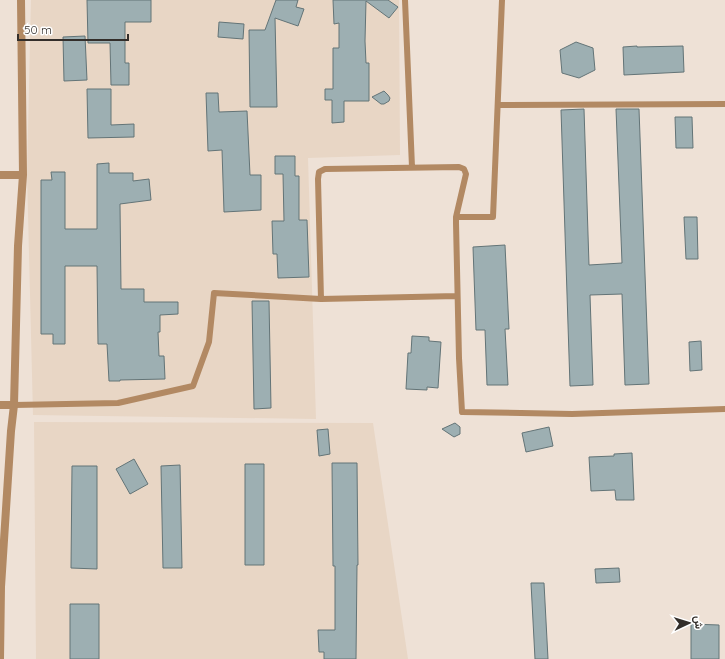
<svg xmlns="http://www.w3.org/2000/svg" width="725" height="659" font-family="Quicksand,Vazirmatn,sans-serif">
  <rect width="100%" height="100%" fill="#eee1d6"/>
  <path fill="#e8d6c5" d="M31,0H399L400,155L308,158L316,419L33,415L27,173Z
    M34,422L373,423L408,659H36Z"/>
  <path fill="#9dafb2" stroke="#637477" d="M87,0H151V22H125V63H129V85H111L110,43H88Z
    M276,0H298L296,7L304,9L298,26L275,18L277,107H250L249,30H265Z
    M333,0H388L398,7L389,18L366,1L365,41L366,63H369V101H344V122L332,123V100H325V89H333V48H339V23L334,24Z
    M219,22L244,24L243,39L218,37Z
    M85,36L87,80L64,81L63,37Z
    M576,42L593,48L595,70L579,78L562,73L560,50Z
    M637,46V47L683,46L684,72L624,75L623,47Z
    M87,89H111V125L134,124V137L88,138Z
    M384,91L388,95L390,98L389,101L384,104H381L372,97Z
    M206,93H218L219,112L247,111L250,175H261V210L224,212L222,150L208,151Z
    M584,109L589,265L622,263L616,109H639L649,384L625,385L622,294L590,295L593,385L570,386L561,110Z
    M675,117H692L693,148H676Z
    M275,156H295V176H299V220H307L309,277L278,278L277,254H273L272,221H284L283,174H275Z
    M109,163V173H133V181L149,179L151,200L120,204L121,289H144V302H178V314L160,315V332H158L159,356H164L165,379L120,380V381H109L107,344H98L97,266H65V344H53V334H41V180H52L51,172H65V229H97V164Z
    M684,217H697L698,259H686Z
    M505,245L509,329H505L508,385H487L485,330H476L473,247Z
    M252,301H269L271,408L254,409Z
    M412,336L429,337V341L441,342L438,388L427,387V390L406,389L408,353H411Z
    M701,341L702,370L690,371L689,342Z
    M455,423L460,427V434L454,437L442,429Z
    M549,427L553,446L526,452L522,433Z
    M328,429L330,454L319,456L317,430Z
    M632,453L634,500H616L615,490L591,491L589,457L614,456V454Z
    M134,459L148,484L130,494L116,469Z
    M332,463H357L358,565H357L356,659H324V652H319L318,630H335V566H333Z
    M245,464H264V565H245Z
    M180,465L182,568H163L161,466Z
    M72,466H97V569L71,568Z
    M619,568L620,582L596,583L595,569Z
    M531,583H544L548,659H535Z
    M70,604H99V659H70Z
    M691,624L719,625V659H691Z"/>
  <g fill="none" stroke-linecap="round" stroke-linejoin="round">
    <path stroke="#b28963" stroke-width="6" d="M405,0L412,167
      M498,105L725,104
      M456,217H493L502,0
      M321,299L318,179L319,172L325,169L459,167L464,169L466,174L456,217V223L459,358L462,412L572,414L725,409
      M14,405L118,403L193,386L209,342L214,293L321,299L457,296"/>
    <path stroke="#b28963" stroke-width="8" d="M0,175H23
      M0,405H14
      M0,659L1,587L11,431L14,405L18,246L23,175L21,0"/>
  </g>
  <g transform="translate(689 623) rotate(86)" stroke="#ffffff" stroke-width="3" paint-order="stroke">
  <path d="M0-3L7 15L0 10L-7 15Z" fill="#332e2a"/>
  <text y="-6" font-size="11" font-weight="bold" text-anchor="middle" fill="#332e2a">ش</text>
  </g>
  <path d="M18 34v6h110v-6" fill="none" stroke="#332e2a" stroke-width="2"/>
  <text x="24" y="34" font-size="12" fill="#332e2a" stroke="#ffffff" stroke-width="3" paint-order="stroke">50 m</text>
</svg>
